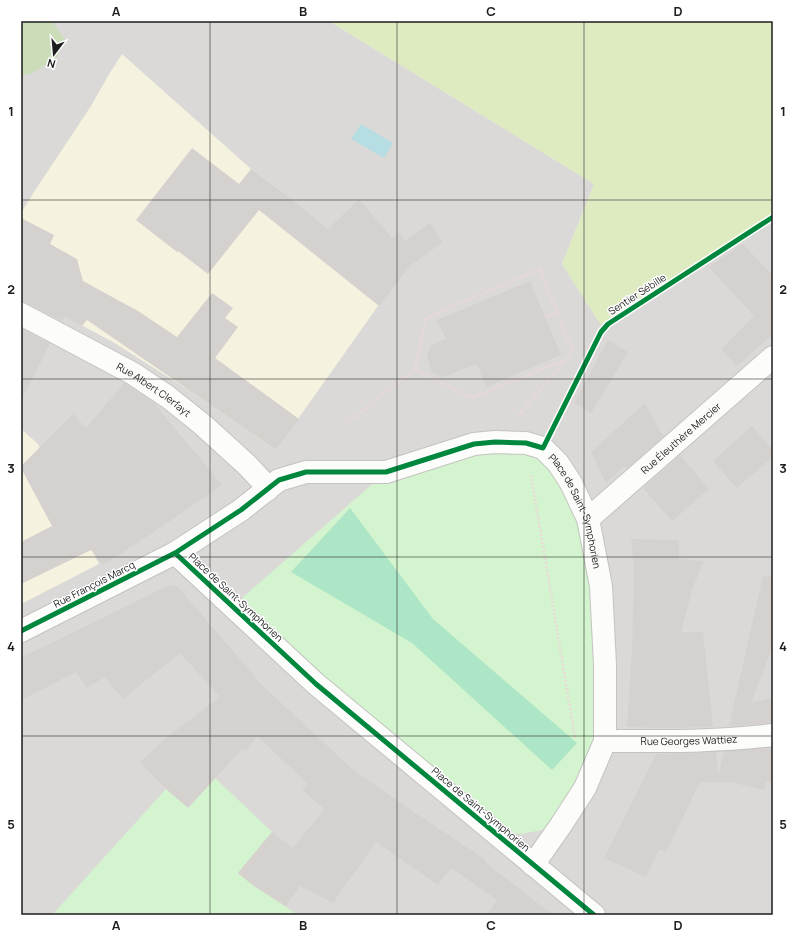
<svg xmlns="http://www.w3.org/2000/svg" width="794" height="936" font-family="Manrope,sans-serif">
  <rect width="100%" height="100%" fill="#ece9e5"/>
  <path fill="#dbd9d7" d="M21,21H329L594,184L562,264L608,324L773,217V915H21Z"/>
  <path fill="#f6f2e0" d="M122,54L251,169L284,193L304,210L396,284L378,306L276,450L190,391L113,342L21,293V213L34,192L91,106L108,76Z
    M21,429L38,444L99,564L21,604Z"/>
  <path fill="#deebc1" d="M329,21H773V217L608,324H600L562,264L594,184Z"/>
  <path fill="#cadcb8" d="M21,21H52L65,40L56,59L30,74L21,75Z"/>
  <path fill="#d3f4ce" d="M474,444L543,448L588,519L605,741L546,829L522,834L493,831L233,606L386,472Z
    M215,778L272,832L238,873L254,886L298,915H54L53,914L166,789Z"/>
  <path fill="#ade6c6" d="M350,508L433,619L577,743L552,770L412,643L291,572Z"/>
  <path fill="#b6dee2" d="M361,124L393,143L384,158L351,139Z"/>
  <path fill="#d4d1ce" d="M192,148L239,184L251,169L284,193L328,229L359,199L392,238L399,233L405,241L430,223L443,242L410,266L379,306L259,210L208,274L178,251L177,252L136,220Z
    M21,218L54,235L50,244L77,259L83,281L138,311L177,337L212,293L233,308L225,318L238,327L215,358L299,419L276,450L87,320L82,326L64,316L62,321L27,303L21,302Z
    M743,244L773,276V336L772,335L737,366L721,349L754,316L709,267Z
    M530,281L561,355L486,387L477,364L443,377L432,372L427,356L431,345L446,339L437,320Z
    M21,328L50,344L21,401Z
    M608,340L628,352L591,413L574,403Z
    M124,383L153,402L222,485L142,540L103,565L91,550L21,584V542L52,526L21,468V466L73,414L86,428Z
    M645,403L661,433L664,436L627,469L624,466L606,483L591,452Z
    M752,426L773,450V457L737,488L713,461Z
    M680,455L709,489L672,521L643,488Z
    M631,539L679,540V559L704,561L693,587L681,632H703L713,727L662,728L627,727L632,650L634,572Z
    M763,576L773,577V646L751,703L773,698V723L729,726Z
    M169,585L178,587L263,686L351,768L405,806L486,860L485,862L553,915H486L497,900L451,868L438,885L376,842L333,903L300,886L286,906L254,886L238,873L272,832L293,848L325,809L302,790L308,784L257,736L245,751L242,749L188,808L166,789L140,762L167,737L220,697L180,653L123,699L105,677L87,688L76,672L21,700V658Z
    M773,748V784L766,781L764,790L730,782H700L666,852L659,849L646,877L604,858L656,754L716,752L718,776L724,752Z"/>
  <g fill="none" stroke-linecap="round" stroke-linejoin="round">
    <defs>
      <g id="street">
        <path id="s1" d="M21,314L132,373L168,397L203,425L247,465L261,480L267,490"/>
        <path id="s2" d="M588,519L773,357"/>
        <path d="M175,553L316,684L594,915"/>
        <path id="s3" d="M21,631L175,553L241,510L279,480L306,472H386L474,444L495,442L526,443L543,448L558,463L571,483L588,519L601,586L605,665V741L585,788L561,825L533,865"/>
        <path id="s4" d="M605,741C661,741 717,742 773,735"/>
      </g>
    </defs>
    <use href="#street" stroke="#c4c3c1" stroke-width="24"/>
    <path stroke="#ebd8d8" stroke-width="2.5" stroke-dasharray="2 2" stroke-linecap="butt" d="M415,369L472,398L564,360
      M518,416L573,351L557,312L545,318
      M347,422L351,420L415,369L426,318L540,269L557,312
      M554,425L601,332L608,324L773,217
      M531,475L575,737H577"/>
    <use href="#street" stroke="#fcfcfb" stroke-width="22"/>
    <defs>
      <path id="cycleway" d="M175,553L316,684L594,915
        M21,631L175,553L241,510L279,480L306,472H386L474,444L495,442L526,443L543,448L601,332L608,324L773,217"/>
    </defs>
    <use href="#cycleway" stroke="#fff" stroke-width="8"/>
    <use href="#cycleway" stroke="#00873e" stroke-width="5"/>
  </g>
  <path fill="none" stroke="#1d1d1d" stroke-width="1" stroke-opacity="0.55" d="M210,21V915M397,21V915M584,21V915M21,200H773M21,379H773M21,557H773M21,736H773"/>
  <g text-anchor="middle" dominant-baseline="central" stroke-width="3" stroke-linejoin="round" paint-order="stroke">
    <g font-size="10" fill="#1d1d1d" stroke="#fff">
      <text transform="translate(637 294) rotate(-33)">Sentier Sébille</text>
      <text stroke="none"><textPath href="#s1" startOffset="153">Rue Albert Clerfayt</textPath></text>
      <text stroke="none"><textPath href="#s2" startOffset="123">Rue Éleuthère Mercier</textPath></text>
      <text stroke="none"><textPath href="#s3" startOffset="643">Place de Saint-Symphorien</textPath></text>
      <text transform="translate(94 584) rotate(-27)">Rue François Marcq</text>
      <text transform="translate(236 597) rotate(43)">Place de Saint-Symphorien</text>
      <text stroke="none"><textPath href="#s4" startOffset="84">Rue Georges Wattiez</textPath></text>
      <text transform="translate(481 809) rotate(40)">Place de Saint-Symphorien</text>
    </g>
  </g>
  <rect width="794" height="936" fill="none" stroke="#ffffff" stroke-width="44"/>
  <g transform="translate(54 54) rotate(196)" stroke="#ffffff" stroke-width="3" paint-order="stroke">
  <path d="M0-3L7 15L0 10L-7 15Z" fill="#1d1d1d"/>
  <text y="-6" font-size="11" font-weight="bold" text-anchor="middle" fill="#1d1d1d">N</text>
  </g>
  <rect x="22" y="22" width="750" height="892" fill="none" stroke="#1d1d1d" stroke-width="1.5"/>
  <g font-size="13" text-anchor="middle" font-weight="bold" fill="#1d1d1d">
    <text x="116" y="16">A</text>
    <text x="303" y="16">B</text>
    <text x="491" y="16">C</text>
    <text x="678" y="16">D</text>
    <text x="11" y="116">1</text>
    <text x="783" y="116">1</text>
    <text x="11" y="294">2</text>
    <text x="783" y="294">2</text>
    <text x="11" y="473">3</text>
    <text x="783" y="473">3</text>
    <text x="11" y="651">4</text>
    <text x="783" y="651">4</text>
    <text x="11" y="829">5</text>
    <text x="783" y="829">5</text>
    <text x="116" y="930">A</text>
    <text x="303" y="930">B</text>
    <text x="491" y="930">C</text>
    <text x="678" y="930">D</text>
  </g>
</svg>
